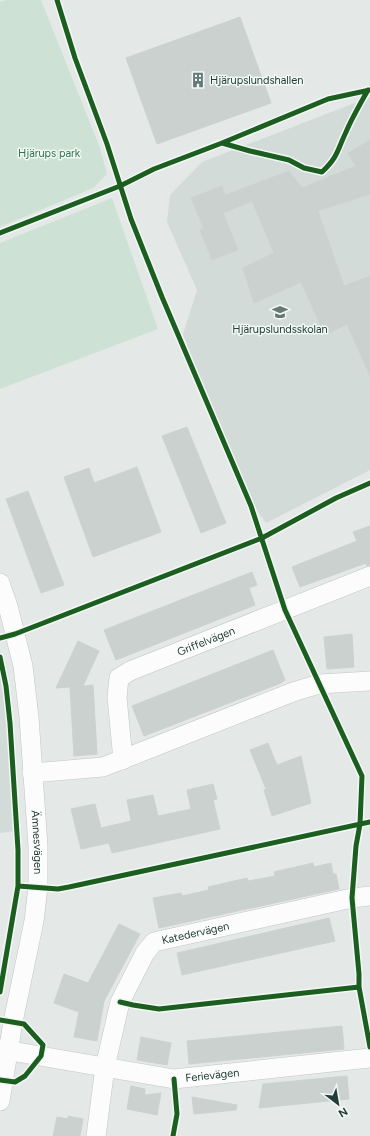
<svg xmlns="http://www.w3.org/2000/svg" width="370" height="1136" font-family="Figtree,sans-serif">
  <rect width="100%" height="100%" fill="#e4e9e7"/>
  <path fill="#d2dbd7" d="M370,97V470L266,523L244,491L183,334L197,290L167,222L170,195L202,162Z
    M0,657L6,686L10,723L17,831L0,833Z"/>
  <path fill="#cde2d4" d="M7,0H41L100,148L107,174L93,188L0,227V2Z
    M112,198L158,329L0,389V243Z"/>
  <path fill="#cbd1cf" stroke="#cdd2d0" d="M240,17L271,103L157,144L126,58Z
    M370,140V194L318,211L344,286L370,276V376L347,324L325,335L301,282L254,303L243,268L274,253L252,201L223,213L238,250L212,260L200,230L204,229L191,198L222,186L225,195L289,171L302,188L356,166L348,153Z
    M187,427L226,523L201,533L162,436Z
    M137,467L161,532L93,557L64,477L89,468L94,483Z
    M28,491L64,585L41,593L6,499Z
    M370,526V565L367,566L366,563L300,587L292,567L357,541L353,532Z
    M252,572L257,585L249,588L255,605L116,660L104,630Z
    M352,634L354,667L327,669L324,637Z
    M78,641L99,651L83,686L93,685L97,754L74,756L70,687L56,688Z
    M273,650L285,680L281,683L144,736L132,706Z
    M268,743L277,765L301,756L311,803L272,816L264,790L266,789L250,750Z
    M213,784L217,799L213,800L220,829L112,853L109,843L81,849L71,809L95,804L101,828L131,821L127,800L153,795L158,816L191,809L187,790Z
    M313,863L314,867L331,863L333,874H336L339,889L159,928L153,898L181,893L182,896L209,890L208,887L247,878L248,881L275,876L274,872Z
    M329,918L335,941L182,975L177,953Z
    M119,924L140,934L104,1001L97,1041L74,1037L79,1012L54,1003L64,974L88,983Z
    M342,1026L344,1049L189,1064L187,1041Z
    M141,1037L171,1043L167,1065L137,1060Z
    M347,1076L349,1099L259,1108L263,1084Z
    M131,1086L145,1089V1095L161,1093L157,1115L127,1109Z
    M192,1097L237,1105L236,1110L194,1114Z
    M68,1116L83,1119L80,1136H53L57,1117L68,1119Z"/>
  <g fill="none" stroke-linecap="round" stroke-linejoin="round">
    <defs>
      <g id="minor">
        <path id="s1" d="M0,583L8,606L23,666L29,717L38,846V887L34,921L13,1022L0,1101"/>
        <path id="s2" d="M123,760L117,697L119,678L130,671L370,576"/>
        <path d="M32,773L103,767L293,692L319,684L370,681"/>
        <path id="s3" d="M0,1049L174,1079L370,1058"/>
        <path id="s4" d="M96,1136L105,1067L120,1002L145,953L154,942L352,898L370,896"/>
      </g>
    </defs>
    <use href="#minor" stroke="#c1c6c4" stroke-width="20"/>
    <use href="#minor" stroke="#fbfcfb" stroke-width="19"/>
    <defs>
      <path id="cycleway" d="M57,0L75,58L107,144L131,219L162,297L251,506L285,610L362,776L360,824L356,846L352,898L359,974V987L370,1047
        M222,143L250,151L289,160L304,168L322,172C338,157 337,151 346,132C352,118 360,104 368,90
        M0,233L120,186L154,169L222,143L328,99L370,90
        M0,638L15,634L262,538L336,498L370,483
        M0,657L6,686L10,723L18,850V886L0,992
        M18,886L58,889L69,887L370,822
        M120,1002L133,1005L159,1009L359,987
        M0,1020L24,1024L43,1045L41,1056L25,1076L15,1082L0,1080
        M173,1136L177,1114L174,1079"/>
    </defs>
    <use href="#cycleway" stroke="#f2f8f5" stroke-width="8"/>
    <use href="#cycleway" stroke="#1b5e20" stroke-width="5"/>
  </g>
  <defs>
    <symbol id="building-bare" viewBox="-9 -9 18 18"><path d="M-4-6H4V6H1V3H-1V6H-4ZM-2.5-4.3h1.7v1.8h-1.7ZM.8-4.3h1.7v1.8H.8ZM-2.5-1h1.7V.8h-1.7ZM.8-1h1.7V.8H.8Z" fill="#667975" stroke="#f2f8f5" stroke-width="2.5" paint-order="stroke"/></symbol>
    <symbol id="school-bare" viewBox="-9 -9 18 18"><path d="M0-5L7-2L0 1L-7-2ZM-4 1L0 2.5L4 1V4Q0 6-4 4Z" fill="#667975" stroke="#f2f8f5" stroke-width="2.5" paint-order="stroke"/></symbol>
  </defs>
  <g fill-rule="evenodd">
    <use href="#building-bare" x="187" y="69" width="22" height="22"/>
    <use href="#school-bare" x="269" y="301" width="22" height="22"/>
  </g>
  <g text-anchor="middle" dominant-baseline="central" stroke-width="3" stroke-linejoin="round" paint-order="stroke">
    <g font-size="11" fill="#223d37" stroke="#f2f8f5" text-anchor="start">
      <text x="210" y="80">Hjärupslundshallen</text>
      <text x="280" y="329" text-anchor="middle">Hjärupslundsskolan</text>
    </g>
    <g font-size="11" fill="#2c744b" stroke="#f2f8f5">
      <text x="49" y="153">Hjärups park</text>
    </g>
    <g font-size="11" fill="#223d37" stroke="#f2f8f5">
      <text stroke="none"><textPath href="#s2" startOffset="177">Griffelvägen</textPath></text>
      <text stroke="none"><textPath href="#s1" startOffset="263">Ämnesvägen</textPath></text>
      <text stroke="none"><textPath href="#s4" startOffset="248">Katedervägen</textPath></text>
      <text stroke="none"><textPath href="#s3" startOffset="215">Ferievägen</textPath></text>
    </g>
  </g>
  <g transform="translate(338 1104) rotate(149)" stroke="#f2f8f5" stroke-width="3" paint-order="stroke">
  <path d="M0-3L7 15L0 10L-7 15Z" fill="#223d37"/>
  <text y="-6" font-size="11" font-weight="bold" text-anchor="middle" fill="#223d37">N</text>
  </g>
</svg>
